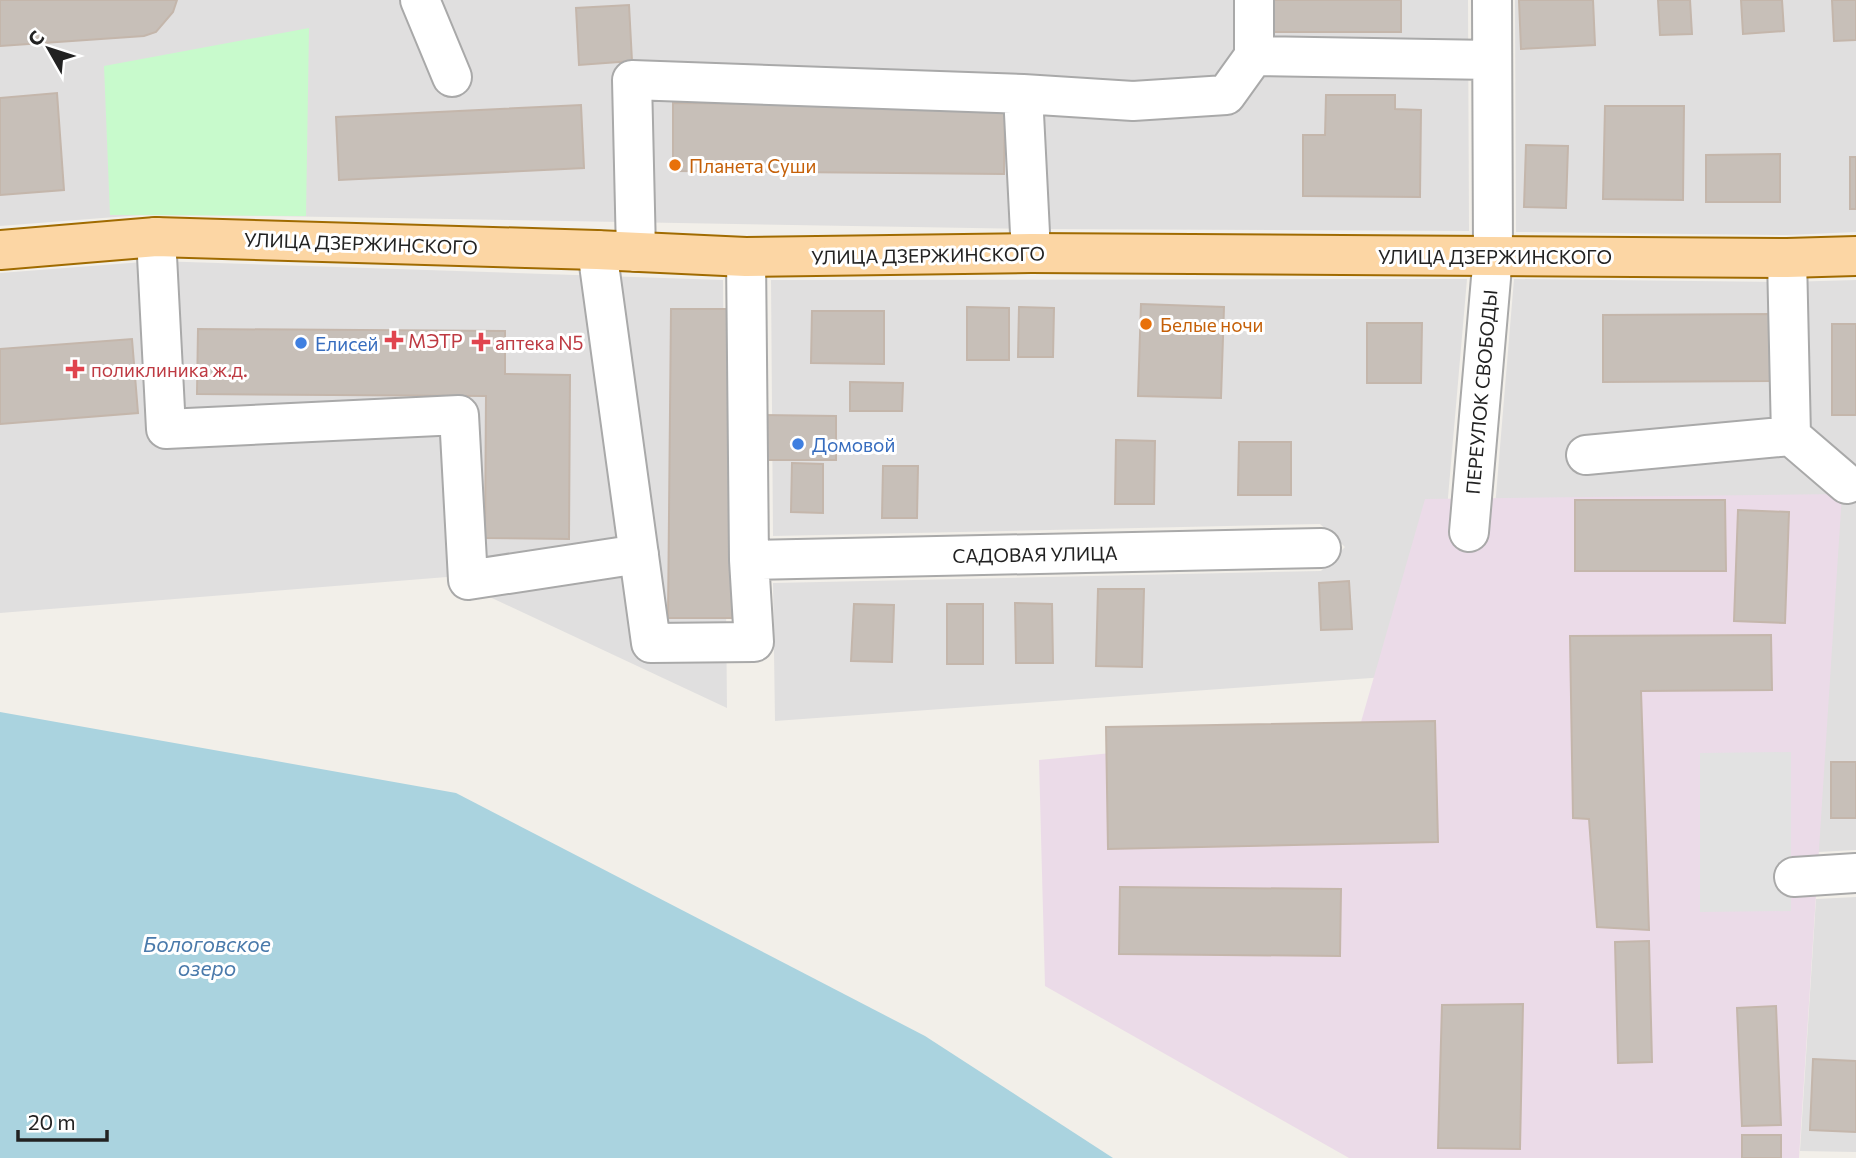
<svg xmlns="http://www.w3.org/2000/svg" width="1856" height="1158" font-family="Commissioner,sans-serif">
  <rect width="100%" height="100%" fill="#f2efe9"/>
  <path fill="#e0dfdf" d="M0,0H1468L1469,231L1031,229L154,214L0,226Z
    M1515,0H1856V232L1787,235L1516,232Z
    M156,261L723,280L727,708L447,577L0,613V273Z
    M1467,279L1445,532L1441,673L775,721L773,583L1321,571L1345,547L1320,524L773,536L771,280Z
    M1514,279L1787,282L1856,280V850L1818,852L1495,507Z
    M1856,897V1152L1800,1151L1816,899Z"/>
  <path fill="#ebdbe8" d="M1842,494L1799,1158H1349L1045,986L1039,760L1359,729L1425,499Z"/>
  <path fill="#c8facc" d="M309,28L306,216L110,215L104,66Z"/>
  <path fill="#e2e2e2" d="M1791,752V911L1700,912V753Z"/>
  <path fill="#aad3df" d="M0,712L456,793L925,1036L1113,1158H0Z"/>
  <path fill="#c7bfb8" stroke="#c4b6ab" stroke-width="2" d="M0,0H177L173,12L156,32L144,36L0,46Z
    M1262,0H1401V32H1262Z
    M1519,0H1593L1595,45L1521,49Z
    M1658,0H1690L1692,34L1660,35Z
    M1741,0H1782L1784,31L1743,34Z
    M1832,0H1856V40L1834,41Z
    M629,5L632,61L579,65L576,8Z
    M57,93L64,190L0,195V98Z
    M1326,95H1395V109L1421,110L1420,197L1303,196V135H1325Z
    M673,103L1005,106L1004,174L673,171Z
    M581,105L584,168L339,180L336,117Z
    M1605,106H1684L1683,200L1603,199Z
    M1526,145L1568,146L1566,208L1524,207Z
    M1780,154V202H1706V155Z
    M1850,157H1856V209H1850Z
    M1141,304L1224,307L1221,398L1138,396Z
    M967,307L1009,308V360H967Z
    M1019,307L1054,308L1053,357H1018Z
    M671,309H735L732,618H668Z
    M812,311H884V364L811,363Z
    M1772,314V381L1603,382V315Z
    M1367,323H1422L1421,383H1367Z
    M1832,324H1856V415H1832Z
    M198,329L505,331V374L570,375L569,539L485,538L486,396L197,394Z
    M132,339L138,413L0,424V349Z
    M850,382L903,383L902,411H850Z
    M759,415L836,416V460H758Z
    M1116,440L1155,441L1154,504H1115Z
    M1239,442H1291V495H1238Z
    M792,463L823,464V513L791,512Z
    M883,466H918L917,518H882Z
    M1575,500H1725L1726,571H1575Z
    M1738,510L1789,512L1785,623L1734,621Z
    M1349,581L1352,629L1321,630L1319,583Z
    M1098,589H1144L1142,667L1096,666Z
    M1015,603L1052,604L1053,663H1016Z
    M854,604L894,605L892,662L851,661Z
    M947,604H983V664H947Z
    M1771,635L1772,690L1641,691L1649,930L1597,927L1589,819L1573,818L1570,636Z
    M1435,721L1438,842L1108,849L1106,727Z
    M1831,762H1856V818H1831Z
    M1120,887L1341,889L1340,956L1119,954Z
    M1649,941L1652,1062L1618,1063L1615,942Z
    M1523,1004L1520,1149L1438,1148L1442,1005Z
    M1776,1006L1781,1125L1742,1126L1737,1008Z
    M1813,1059L1856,1061V1132L1810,1130Z
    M1742,1135H1781V1158H1742Z"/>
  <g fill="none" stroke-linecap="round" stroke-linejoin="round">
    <defs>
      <path id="minor" d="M420,0L452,77
        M1254,0V56L1492,60
        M1023,94L1133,101L1226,95L1254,56
        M156,237L166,429L459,415L468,580L639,554
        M597,250L651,643L754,642L749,560L746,257
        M636,252L632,80L1023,94L1031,253
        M1787,258L1791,436
        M1586,455L1791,436L1847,484
        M1469,532L1493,255L1492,0
        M749,560L1321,548
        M1794,877L1856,873"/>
      <path id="major" d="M0,250L156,237L597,250L746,257L1031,253L1787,258L1856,256"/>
    </defs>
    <use href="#minor" stroke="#a9a9a9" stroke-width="42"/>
    <use href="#major" stroke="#a06b00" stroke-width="42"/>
    <use href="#minor" stroke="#fff" stroke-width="38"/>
    <use href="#major" stroke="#fcd6a4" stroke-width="38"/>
  </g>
  <g fill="#e8710a" stroke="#fff" stroke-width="2.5">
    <circle cx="675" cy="165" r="7"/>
    <circle cx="1146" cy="324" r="7"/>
  </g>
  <g fill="#e0444e" stroke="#fff" stroke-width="2.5">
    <path d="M390.5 329.5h7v7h7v7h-7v7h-7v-7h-7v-7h7z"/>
    <path d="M477.5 331.5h7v7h7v7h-7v7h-7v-7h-7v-7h7z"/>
    <path d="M71.5 358.5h7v7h7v7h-7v7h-7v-7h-7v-7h7z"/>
  </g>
  <g fill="#3f7fe0" stroke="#fff" stroke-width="2.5">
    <circle cx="301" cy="343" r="7"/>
    <circle cx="798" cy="444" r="7"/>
  </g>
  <g text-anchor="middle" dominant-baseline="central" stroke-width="6" stroke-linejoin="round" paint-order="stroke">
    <g font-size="19" fill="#c56008" stroke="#fff" text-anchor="start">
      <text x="689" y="165">Планета Суши</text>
      <text x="1160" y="324">Белые ночи</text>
    </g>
    <g font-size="19" fill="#222" stroke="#fff">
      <text transform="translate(361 243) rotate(2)">УЛИЦА ДЗЕРЖИНСКОГО</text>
      <text transform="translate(928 255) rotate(-1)">УЛИЦА ДЗЕРЖИНСКОГО</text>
      <text x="1495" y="256">УЛИЦА ДЗЕРЖИНСКОГО</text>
      <text transform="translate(1481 392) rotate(-85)">ПЕРЕУЛОК СВОБОДЫ</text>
      <text transform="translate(1035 554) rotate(-1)">САДОВАЯ УЛИЦА</text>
    </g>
    <g font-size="19" fill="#be3a42" stroke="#fff" text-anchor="start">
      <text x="408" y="340">МЭТР</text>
      <text x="495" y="342">аптека N5</text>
      <text x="91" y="369">поликлиника ж.д.</text>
    </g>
    <g font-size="19" fill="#366cbe" stroke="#fff" text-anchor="start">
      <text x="315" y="343">Елисей</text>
      <text x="812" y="444">Домовой</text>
    </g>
    <g font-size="21" font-style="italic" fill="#4a7aab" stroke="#fff">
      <text x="207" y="943">Бологовское<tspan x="207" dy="24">озеро</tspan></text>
    </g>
  </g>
  <g transform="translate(49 49) rotate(309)" stroke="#ffffff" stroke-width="5" paint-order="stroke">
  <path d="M0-5L12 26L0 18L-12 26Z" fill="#222222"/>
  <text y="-10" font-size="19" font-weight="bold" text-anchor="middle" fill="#222222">С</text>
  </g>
  <path d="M18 1130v10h89v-10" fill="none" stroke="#222222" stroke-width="3.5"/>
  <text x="28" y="1130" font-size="21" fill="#222222" stroke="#ffffff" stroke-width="5" paint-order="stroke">20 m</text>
</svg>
